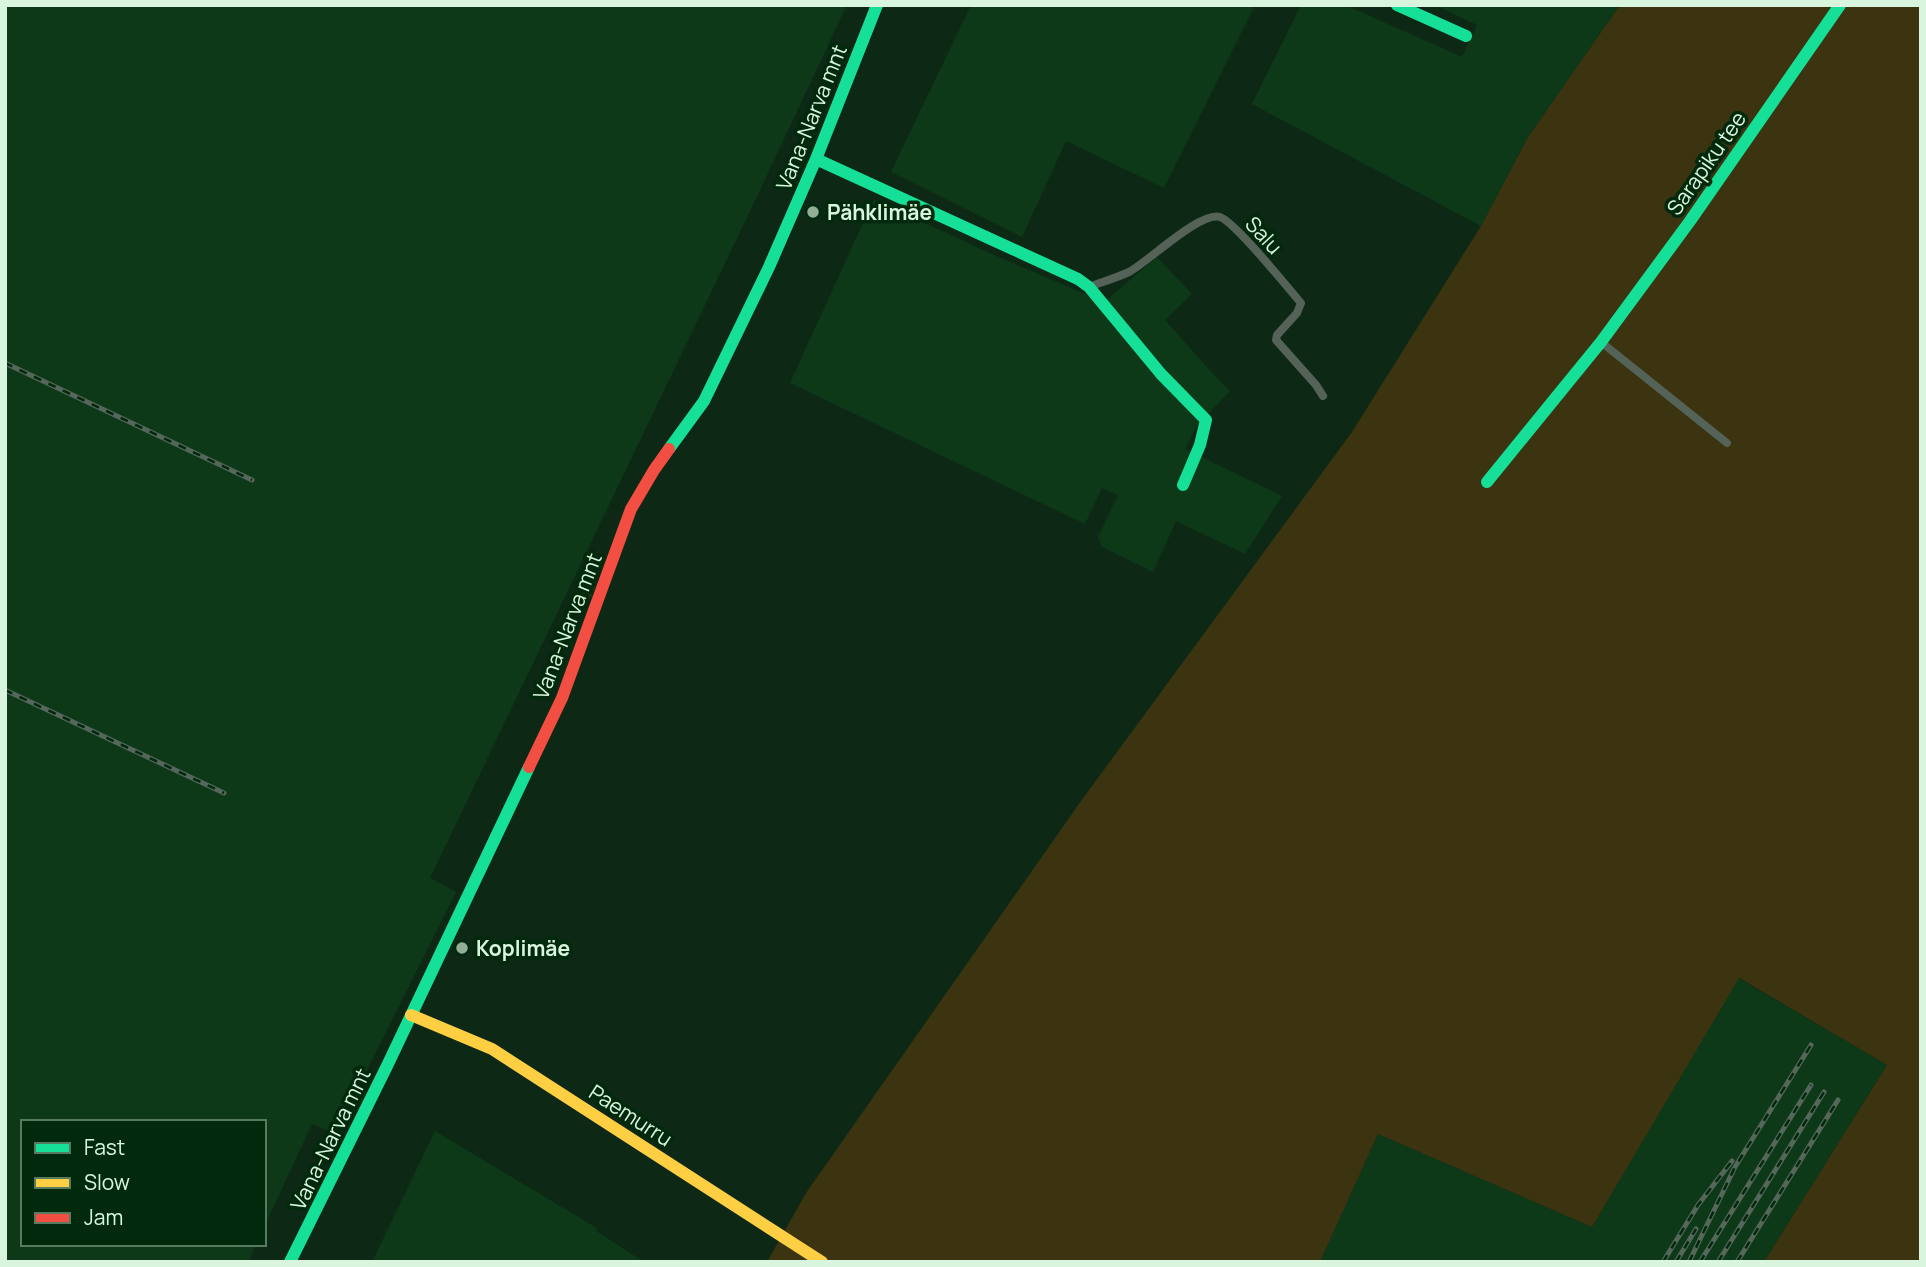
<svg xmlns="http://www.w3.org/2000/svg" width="1926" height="1267" font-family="Manrope,sans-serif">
  <rect width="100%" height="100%" fill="#0d2916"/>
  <path fill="#0d3919" d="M5,5H847L752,207L430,878L456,892L335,1134L312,1124L264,1227V1122H23V1244H256L248,1262H5Z
    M971,5H1255L1164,188L1066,141L1022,237L891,172Z
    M1301,5H1345L1462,57L1477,25L1435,5H1620L1528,137L1481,226L1252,104Z
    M874,199L987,252L1104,302L1157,257L1192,294L1165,320L1215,376L1230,391L1196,427L1185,449L1282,496L1245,554L1176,521L1153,572L1102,547L1098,537L1118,495L1102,488L1085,524L790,383Z
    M1738,978L1887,1065L1764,1262H1320L1378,1134L1592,1227Z
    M435,1131L597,1228L596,1231L644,1262H372Z"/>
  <path fill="#3c3310" d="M1620,5H1921V1262H1764L1887,1065L1739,978L1592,1227L1378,1134L1320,1262H767L806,1193L1081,801L1352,432L1481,226L1528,137Z
    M599,556L601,557C602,571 590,600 583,612L573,609Z"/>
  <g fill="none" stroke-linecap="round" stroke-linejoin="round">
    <path stroke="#546257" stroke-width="8" d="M1089,287C1102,282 1116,278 1129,272C1148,262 1200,211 1220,217C1235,222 1288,288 1301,303L1297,313L1277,335L1276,340L1316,385L1323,396
      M1601,342L1727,443"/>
    <path stroke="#16e098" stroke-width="12" d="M1397,5L1466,36
      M816,159L1078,279L1089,287L1161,374L1206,420L1200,445L1183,485
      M669,449L704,401L769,267L816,159L877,5
      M1487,482L1601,342L1690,221L1840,5
      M290,1262L387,1066L529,767"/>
    <path stroke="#ffcf43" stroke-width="12" d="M411,1015L492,1049L822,1262"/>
    <path stroke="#f24e42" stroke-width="12" d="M529,767L562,698L631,509L654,470L669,449"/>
    <defs>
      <path id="rail" d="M5,363L252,480
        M5,690L224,793
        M1663,1262L1698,1205L1732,1161
        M1676,1262L1696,1229
        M1689,1262L1735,1167L1811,1045
        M1700,1262L1811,1085
        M1718,1262L1824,1092
        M1737,1262L1838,1100"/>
    </defs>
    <use href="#rail" stroke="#55665a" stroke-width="5"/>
    <use href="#rail" stroke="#012a0d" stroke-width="2.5" stroke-dasharray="8" stroke-linecap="butt"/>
  </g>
  <g fill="#92ae97" stroke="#012a0d" stroke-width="2.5">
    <circle cx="813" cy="212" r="7"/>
    <circle cx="462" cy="948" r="7"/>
  </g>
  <g text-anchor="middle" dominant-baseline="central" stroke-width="7" stroke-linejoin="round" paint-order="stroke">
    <g font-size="21" fill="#daf5dd" stroke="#012a0d">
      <text transform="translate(811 117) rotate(-68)">Vana-Narva mnt</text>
      <text transform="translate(1706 163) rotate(-55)">Sarapiku tee</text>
      <text transform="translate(1264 235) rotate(47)">Salu</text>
      <text transform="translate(567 626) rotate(-69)">Vana-Narva mnt</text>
      <text transform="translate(631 1115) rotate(33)">Paemurru</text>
      <text transform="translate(330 1139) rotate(-64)">Vana-Narva mnt</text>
    </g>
    <g font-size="21" font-weight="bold" fill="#daf5dd" stroke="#012a0d" text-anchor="start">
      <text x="827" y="212">Pähklimäe</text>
      <text x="476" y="948">Koplimäe</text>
    </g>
  </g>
  <rect width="1926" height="1267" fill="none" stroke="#daf5dd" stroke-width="14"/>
  <rect x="21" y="1120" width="245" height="126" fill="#012a0d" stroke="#587b60" stroke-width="2"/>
  <rect x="35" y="1143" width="35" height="10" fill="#16e098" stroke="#587b60" stroke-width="2"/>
  <text x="84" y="1155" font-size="21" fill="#daf5dd">Fast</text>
  <rect x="35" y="1178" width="35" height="10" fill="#ffcf43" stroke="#587b60" stroke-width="2"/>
  <text x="84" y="1190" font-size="21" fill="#daf5dd">Slow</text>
  <rect x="35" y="1213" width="35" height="10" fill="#f24e42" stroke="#587b60" stroke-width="2"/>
  <text x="84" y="1225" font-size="21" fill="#daf5dd">Jam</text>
</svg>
